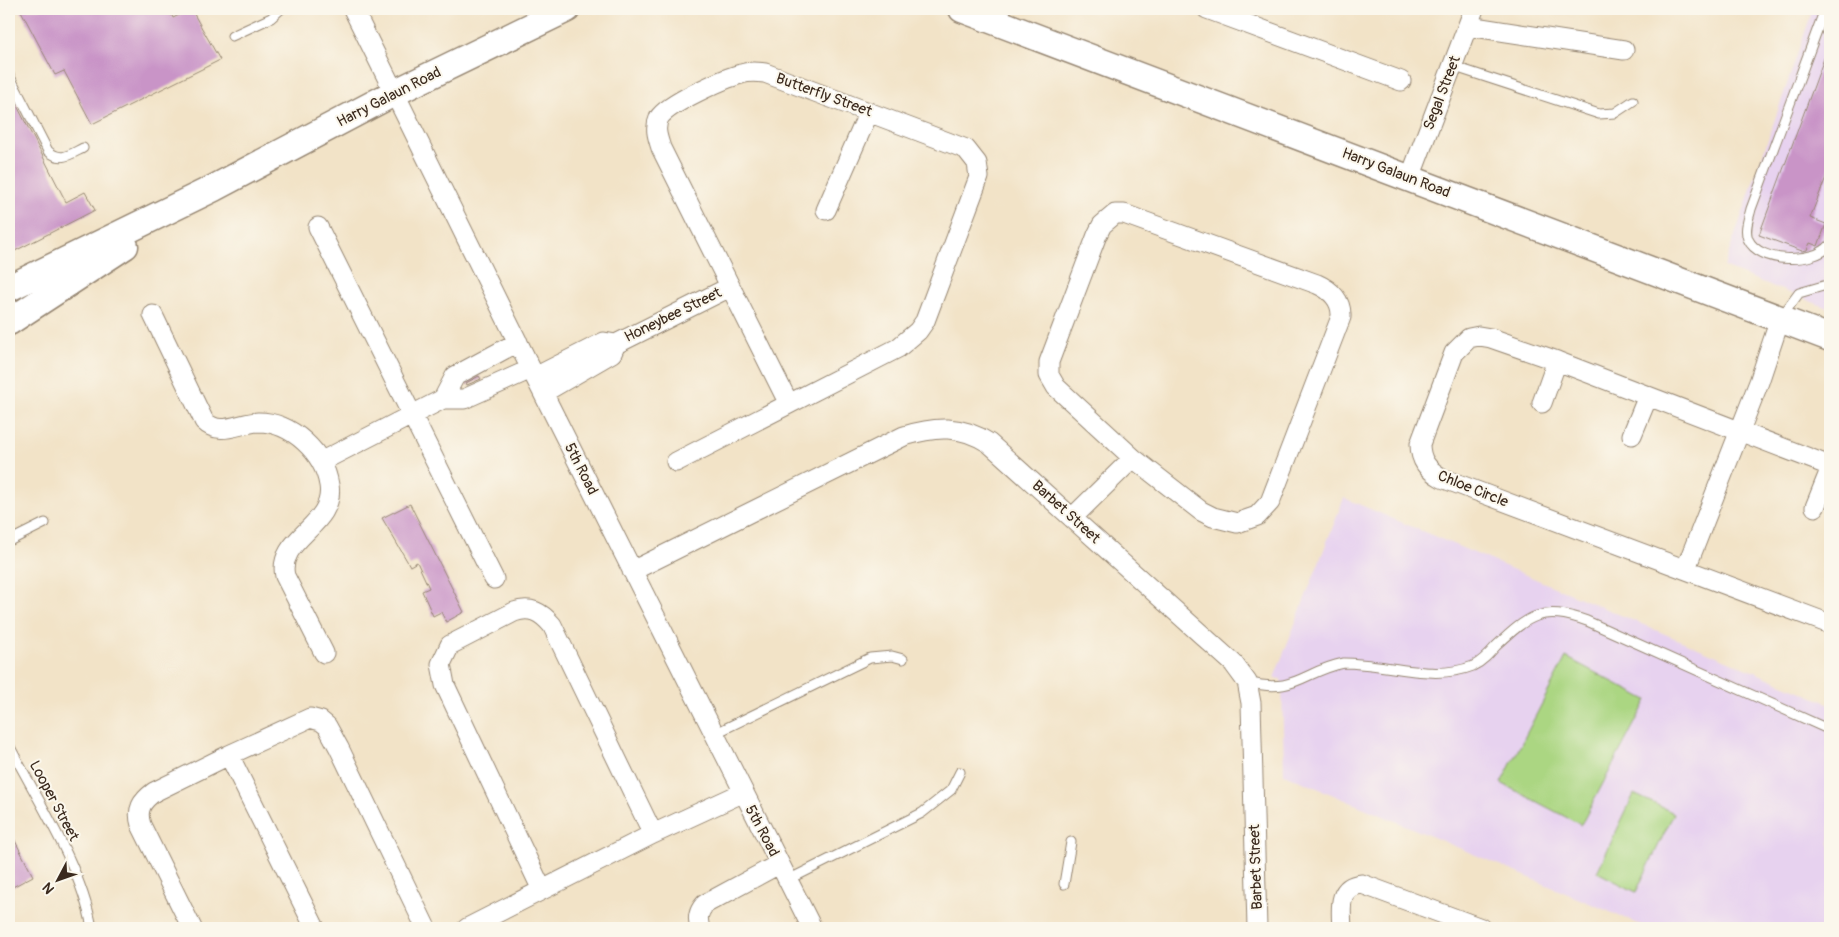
<svg xmlns="http://www.w3.org/2000/svg" width="1839" height="937" font-family="Pangolin,sans-serif">
  <rect width="100%" height="100%" fill="#fbf7ec"/>
  <filter id="ink" filterUnits="userSpaceOnUse"><feTurbulence type="fractalNoise" baseFrequency=".02" numOctaves="2"/><feDisplacementMap in="SourceGraphic" scale="10" xChannelSelector="R" yChannelSelector="G"/><feConvolveMatrix kernelMatrix="1 2 1 2 8 2 1 2 1" color-interpolation-filters="sRGB"/></filter>
  <filter id="wash" filterUnits="userSpaceOnUse"><feTurbulence type="fractalNoise" baseFrequency=".0096" numOctaves="4" result="noise"/><feDisplacementMap in="SourceGraphic" scale="20" xChannelSelector="R" yChannelSelector="G"/><feGaussianBlur stdDeviation="1.12" result="paint"/><feColorMatrix in="noise" values="0 0 0 0 0 0 0 0 0 0 0 0 0 0 0 0 0 1.4 0 .05"/><feComposite in="paint" operator="in"/></filter>
  <g filter="url(#wash)">
    <rect width="100%" height="100%" fill="#f2e3c7"/>
    <path fill="#e7d2ef" d="M1813,9H1830V309L1724,267Z
      M1344,498L1830,704V921L1827,928H1648L1284,774L1282,686L1281,679L1274,678Z"/>
    <path fill="#abd682" stroke="#738050" d="M1566,657L1647,700L1581,825L1501,783Z
      M1634,794L1674,813L1636,892L1597,872Z"/>
    <g id="blocks">
      <path fill="#c994c7" d="M20,9H169L173,18L191,9L220,60L92,124L64,71L55,75Z
        M1829,45L1830,167L1810,218L1826,224L1818,246L1810,243L1807,250L1802,251L1759,235Z
        M9,90L66,202L85,192L95,210L9,254Z
        M479,376L481,379L467,385L466,383Z
        M410,504L464,612L446,622L441,612L433,616L422,591L429,588L417,562L410,566L382,518Z
        M9,829L33,876L9,889Z"/>
    </g>
  </g>
  <g filter="url(#ink)">
    <use href="#blocks" fill-opacity="0" stroke="#968672" stroke-width="1"/>
    <g fill="none" stroke-linecap="round" stroke-linejoin="round">
      <defs>
        <path id="lane" d="M1825,9L1751,209C1749,218 1744,229 1748,239C1759,264 1815,264 1830,245
          M232,36L271,18L281,9
          M1452,66L1599,114L1615,113L1633,101
          M9,75L48,151C61,162 69,155 83,148
          M1782,316L1799,293L1830,284
          M9,541L45,523
          M1248,682C1295,695 1303,671 1344,663C1386,663 1433,682 1473,666C1482,662 1489,654 1496,646C1529,615 1542,605 1587,621L1830,730
          M714,734L870,658L892,656L903,659
          M9,745C38,801 81,866 92,928
          M788,880L922,813L951,790L960,772
          M1064,884L1071,842"/>
        <path id="street" d="M353,9L531,369L812,928
          M1207,9L1401,81
          M1468,26L1624,50
          M1410,178L1474,9
          M826,210L869,112
          M1115,214H1124L1317,284C1331,290 1342,301 1341,317L1270,502L1257,516L1237,523L1213,517L1201,511L1133,458L1056,387L1049,375V362L1097,235L1102,225Z
          M318,227L494,579
          M153,315L204,421C220,437 238,423 258,422C292,422 324,453 329,485C336,526 276,538 285,576L324,653
          M535,377L604,342L616,344
          M543,393L612,353L616,344L730,287
          M443,399L455,376L518,342
          M1542,403L1557,361
          M1632,435L1648,396
          M322,461L443,399H464L531,369
          M676,462L898,348L918,331L925,321L979,177L977,163L966,149L765,73C757,72 749,71 741,74C725,78 667,104 659,118C654,129 658,138 661,148L789,404
          M1830,466L1557,361L1491,338L1479,336L1469,338L1454,353L1420,444C1420,461 1428,470 1442,478L1830,624
          M1815,507L1830,470
          M1072,518L1133,458
          M1686,568L1759,382L1780,319
          M632,571L904,436C936,426 961,425 989,443L1233,663L1247,682L1251,703L1257,928
          M229,755L310,718L321,721L327,726L339,748L426,928
          M542,890L445,685L441,664L450,645L514,612C530,606 541,612 552,625L653,834
          M192,928L141,825C136,809 142,801 154,792L229,755L315,928
          M467,928L653,834L742,793
          M700,928C697,918 698,912 705,904L779,864
          M1342,928C1341,909 1337,886 1362,884L1481,928"/>
        <path id="secondary" d="M962,9L1830,338
          M9,288L214,188L394,93L567,9
          M9,322L125,246"/>
      </defs>
      <use href="#lane" stroke="#968672" stroke-width="11"/>
      <use href="#street" stroke="#968672" stroke-width="21"/>
      <use href="#secondary" stroke="#968672" stroke-width="29"/>
      <use href="#lane" stroke="#fff" stroke-width="9"/>
      <use href="#street" stroke="#fff" stroke-width="19"/>
      <use href="#secondary" stroke="#fff" stroke-width="26"/>
    </g>
  </g>
  <g text-anchor="middle" dominant-baseline="central" stroke-width="4" stroke-linejoin="round" paint-order="stroke">
    <g font-size="15" fill="#3b2a1e" stroke="#fbf7ec">
      <text transform="translate(1442 93) rotate(-69)">Segal Street</text>
      <text transform="translate(824 95) rotate(20)">Butterfly Street</text>
      <text transform="translate(389 97) rotate(-27)">Harry Galaun Road</text>
      <text transform="translate(1396 173) rotate(21)">Harry Galaun Road</text>
      <text transform="translate(673 315) rotate(-26)">Honeybee Street</text>
      <text transform="translate(581 469) rotate(63)">5th Road</text>
      <text transform="translate(1473 489) rotate(22)">Chloe Circle</text>
      <text transform="translate(1066 512) rotate(42)">Barbet Street</text>
      <text transform="translate(54 801) rotate(62)">Looper Street</text>
      <text transform="translate(762 831) rotate(62)">5th Road</text>
      <text transform="translate(1256 867) rotate(-92)">Barbet Street</text>
    </g>
  </g>
  <rect width="1839" height="937" fill="none" stroke="#fbf7ec" stroke-width="30"/>
  <g transform="translate(58 880) rotate(229)" stroke="#fbf7ec" stroke-width="4" paint-order="stroke">
  <path d="M0-4L9 19L0 12L-9 19Z" fill="#3b2a1e"/>
  <text y="-8" font-size="14" font-weight="bold" text-anchor="middle" fill="#3b2a1e">N</text>
  </g>
</svg>
